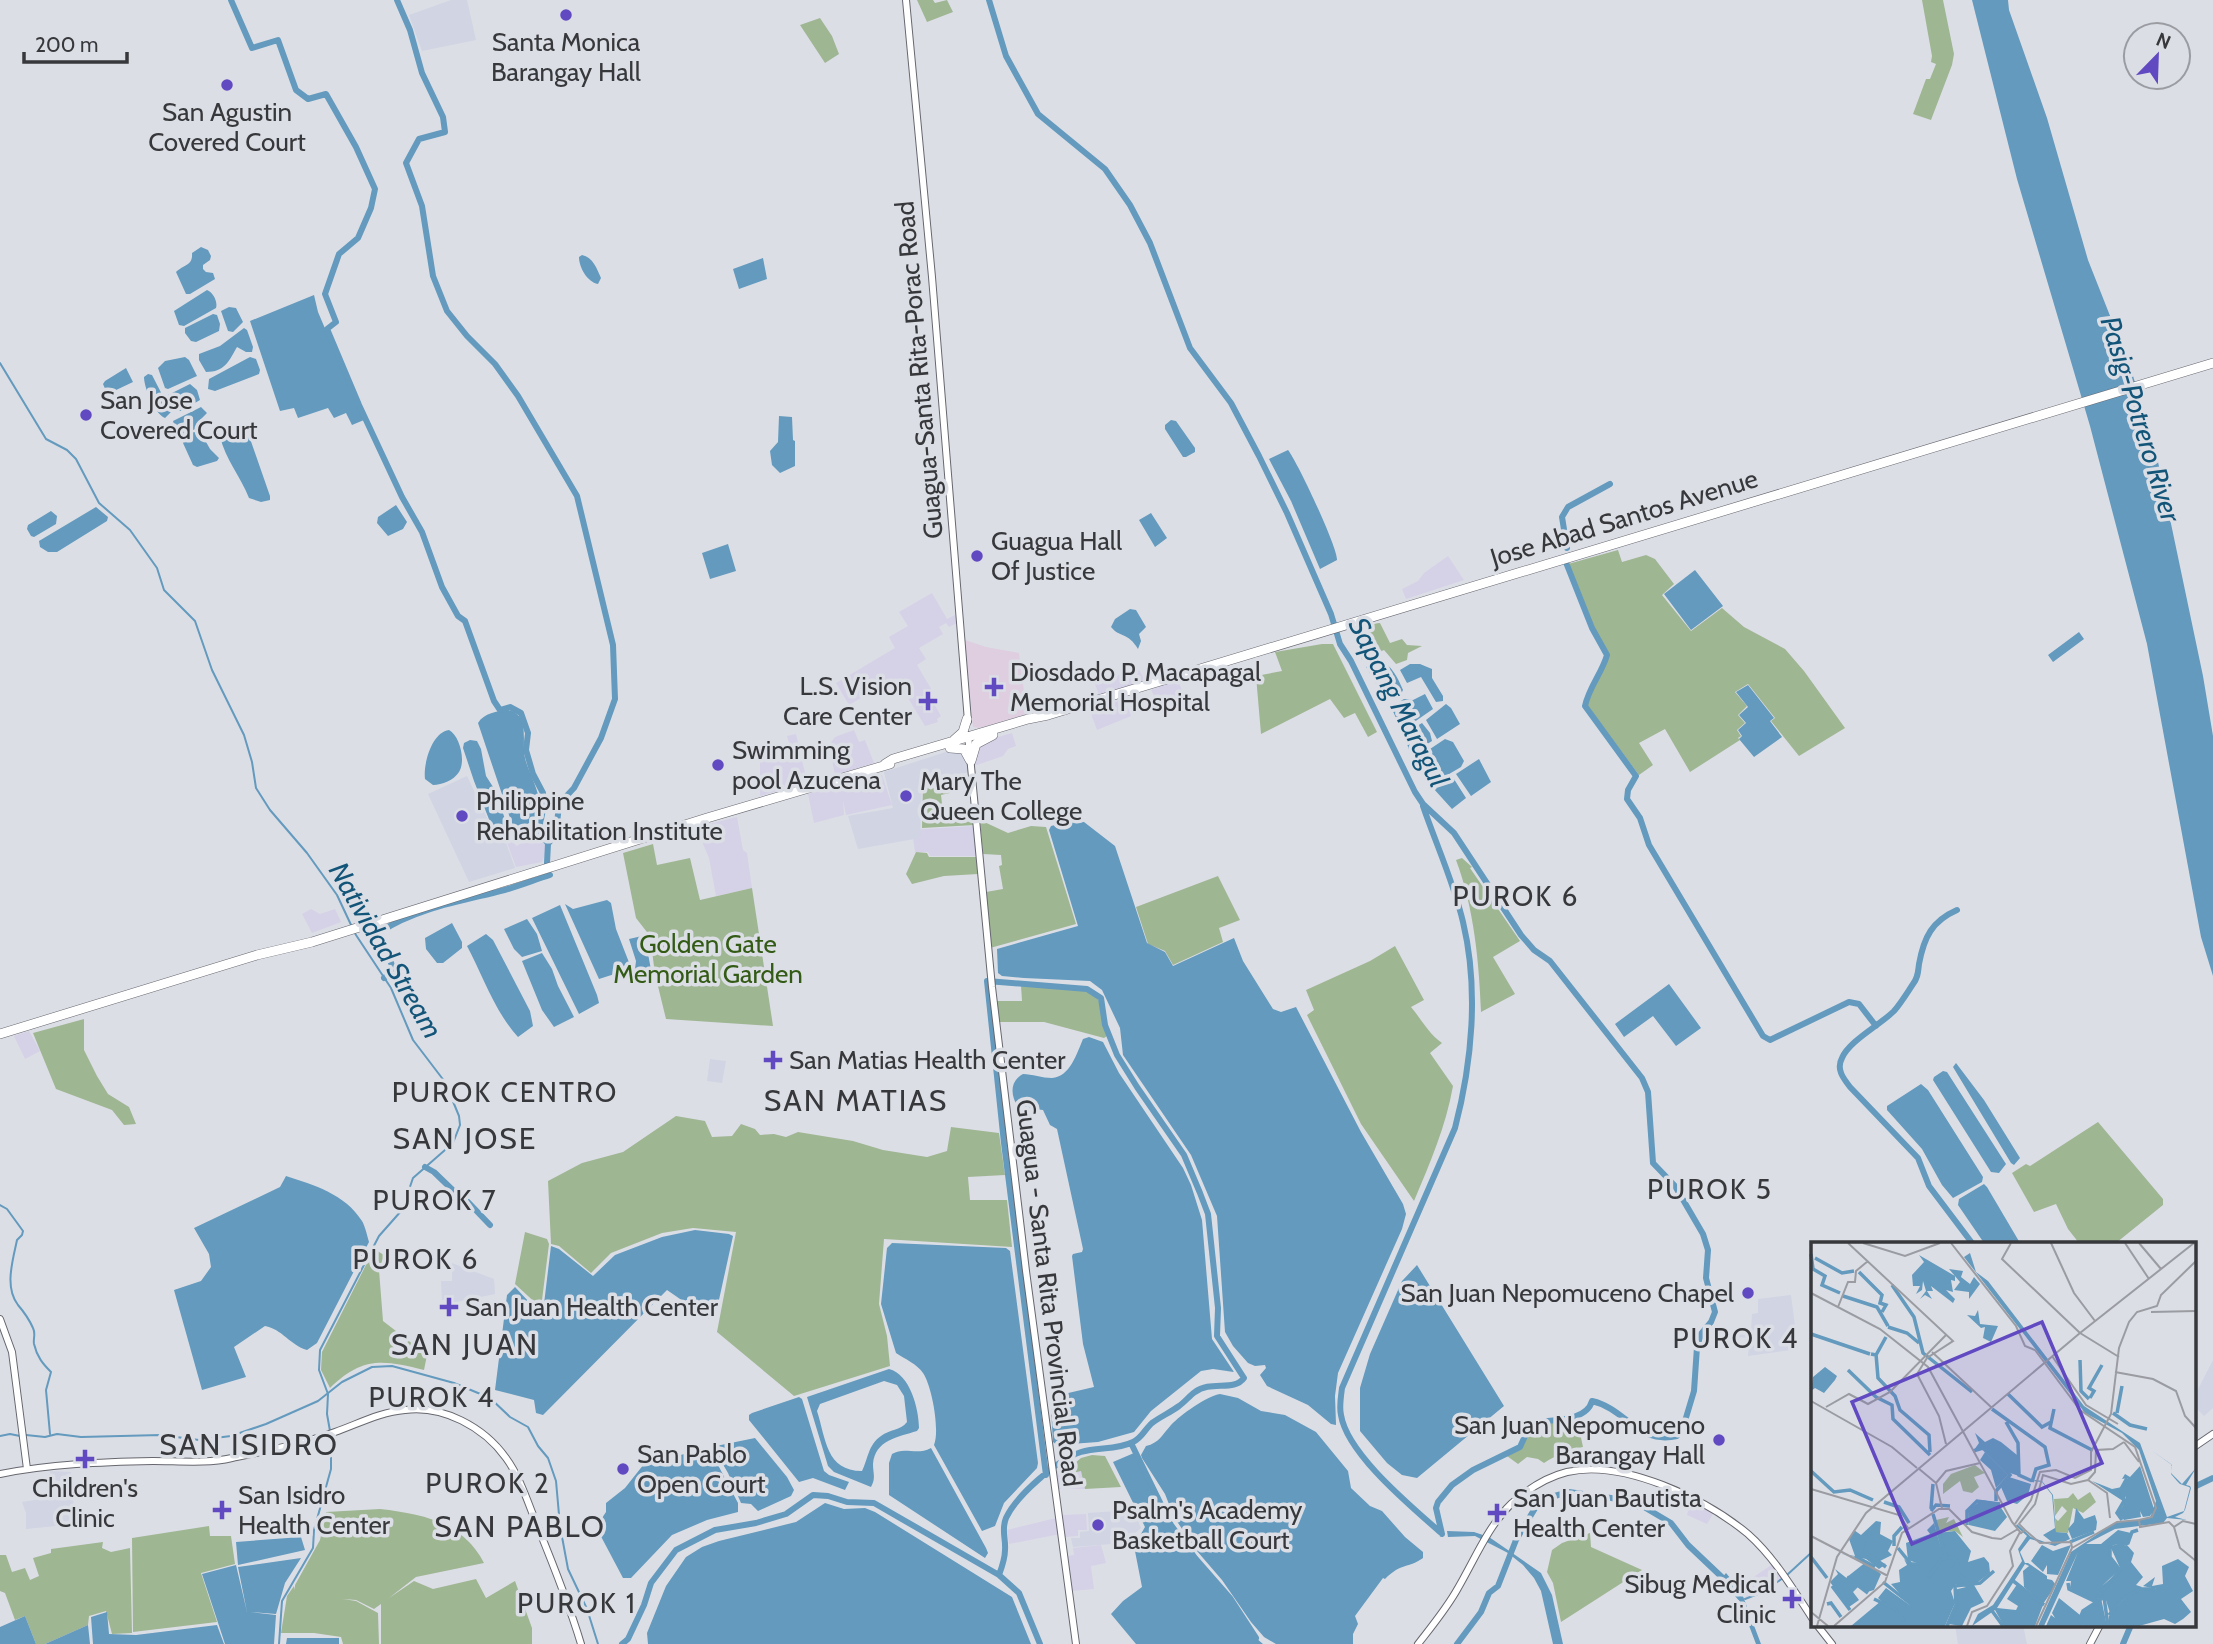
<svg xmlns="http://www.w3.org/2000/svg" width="2213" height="1644" font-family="Cabin,sans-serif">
  <rect width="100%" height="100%" fill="#dcdee6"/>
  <path fill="#d5d1e7" d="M1448,556L1464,580L1406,599L1402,589L1418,581L1424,573Z
    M932,593L947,619L955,615L959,622L949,627L946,623L939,627L943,634L919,648L926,659L917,665L933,692L929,695L941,716L937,719L938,722L925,726L896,678L849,705L836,683L895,648L889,637L908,626L899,612Z
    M1100,666L1109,682L1120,674H1129L1139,670L1146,683L1100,697L1091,674Z
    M1177,679L1188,703L1163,714L1151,690Z
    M1125,699L1131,716L1097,730L1090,711Z
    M854,730L859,742L865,740L874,763L835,775L829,745L835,737Z
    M1012,733L1016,746L1008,749L1003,756L974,766V751L981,742Z
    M796,734L807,782L760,796V752L775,750L777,745L789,743L787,736Z
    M882,775L892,805L846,815L843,800L844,815L814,823L808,794L840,783L841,787V783Z
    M737,817L743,850L747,853L752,888L716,896L709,858L703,844L701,826Z
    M974,826L978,856H930L928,852H915L912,830Z
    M540,834L547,850L542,862L516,867L505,837L511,835L516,846Z
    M311,909L320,914L335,909L341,922L312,933L302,914Z
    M29,1031L40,1051L25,1059L14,1036Z
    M1078,1460L1070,1467L1081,1471L1085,1489H1058L1056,1472Z
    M1692,1498L1714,1512L1707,1524L1687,1515Z
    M1086,1514L1087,1530H1078V1536L1065,1537L1062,1515Z
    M1056,1518L1060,1534L1009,1544L1007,1530Z
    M1101,1545L1106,1563L1091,1566L1094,1589L1072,1591L1067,1556L1074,1555L1073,1548Z
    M1773,1564L1783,1577L1752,1597H1746L1740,1586Z"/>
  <path fill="#d0d4e3" d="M451,0H467L476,40L422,51L409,15Z
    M958,748L966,753L969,772L922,784L920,838L858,849L848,816L893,808L884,772Z
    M467,776L497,839L504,837L515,868L469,882L428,794Z
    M710,1059L726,1061L722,1083L707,1081Z
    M452,1263L494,1279L495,1294L452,1303L451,1298L442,1300L441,1281H452Z
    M1791,1295L1798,1349L1748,1356L1750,1338L1735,1337L1736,1334L1747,1335L1748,1331H1751L1752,1314L1758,1313V1299Z
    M2213,1360V1408L2204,1416L2194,1406V1397Z
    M1631,1452L1630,1472L1591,1470L1589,1460Z
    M50,1471L71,1472L75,1524L26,1529V1513L22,1502L47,1498L46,1485L51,1484Z
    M1133,1510L1141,1528L1134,1534L1110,1536L1111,1544L1073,1547L1071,1538H1080V1532L1089,1531L1088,1513Z
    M1955,1625H2023L2027,1644H1958Z"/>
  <path fill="#decee0" d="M965,640L986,647L1019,653L1027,714L980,728L973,727Z"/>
  <path fill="#9fb693" d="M917,0H933L935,3L947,0L953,12L927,22Z
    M1922,0H1943L1954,54L1952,65L1931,120L1913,114L1926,79H1930L1936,64L1931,62L1932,56Z
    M820,18L832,36L839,54L825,63L800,25Z
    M1618,550L1622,562L1646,555L1655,559L1674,584L1662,595L1691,631L1722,608L1744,627L1785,649L1804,671L1845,728L1799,756L1771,721L1775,718L1748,684L1735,692L1747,706L1738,715L1745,723L1737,730L1741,736L1738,738L1740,740L1690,772L1665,729L1639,743L1653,765L1639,775L1587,705C1589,686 1603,673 1608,655L1593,627L1568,564Z
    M1380,623L1390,643L1402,639L1407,645L1422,646L1408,653L1407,660L1396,664L1384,650L1362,660L1357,646C1363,634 1366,624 1380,623Z
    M1322,644H1333L1377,732L1368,737L1355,713L1344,718L1330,699L1261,734L1256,676L1282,671L1275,652Z
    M951,777L954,792L941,795L944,821L975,818V825L922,828L923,784Z
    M980,820L1008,833L1031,826L1046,827L1076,924L990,948L986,892L1003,889L999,866L1002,865L1001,855L983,854Z
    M653,844L657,865L690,858L700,900L752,888L773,1026L666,1019L655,974L650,936L636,918L623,853Z
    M916,852L927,853L929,857H977L978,874L944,876L912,884L906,874Z
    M1462,858L1472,867L1470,868L1520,941L1493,957L1515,994L1481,1012C1479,961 1474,908 1456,860Z
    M1218,876L1240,920L1219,928L1223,942L1173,965L1165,951L1148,944L1136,907Z
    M1395,946L1424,1000L1411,1007C1422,1020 1428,1033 1442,1043L1430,1053L1453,1086C1446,1126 1430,1163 1414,1201L1361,1124L1307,1015L1314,1010L1306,990L1370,961Z
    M1021,986L1086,990C1107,999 1101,1017 1107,1036L1104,1038L1044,1022H999L995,1001H1022Z
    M84,1019V1050L97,1076L108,1094L129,1107L136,1124L124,1125L112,1110L56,1089L33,1033Z
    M676,1116L705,1121L712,1137L732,1136L741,1124L755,1129L760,1135L774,1134L786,1137L798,1132L853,1141L883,1150L927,1157L947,1151L951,1127L999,1133L1005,1175L968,1177L970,1200H1007L1012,1247L884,1239L879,1304L887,1336L890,1366L794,1396L717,1332L736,1232L693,1228L662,1233L611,1253L591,1273L559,1246L551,1244L548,1181L582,1163L623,1152Z
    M2098,1122L2163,1199V1205L2116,1243H2079L2068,1229L2056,1204L2034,1212L2012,1173L2026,1164L2030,1166Z
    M525,1232L547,1239L549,1244L541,1308L515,1284Z
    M374,1249L384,1255L379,1270L383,1321L427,1355L424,1370C383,1360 363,1356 330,1388L321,1370L322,1352Z
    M1577,1419L1583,1447C1568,1449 1557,1455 1544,1463L1538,1459L1527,1457L1518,1464L1507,1456L1520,1447L1532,1424L1552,1420Z
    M1092,1455L1105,1456L1121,1487L1085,1489L1081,1471L1072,1473L1069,1468L1081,1458Z
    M380,1509C423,1514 463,1522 484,1563L416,1577L389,1598L414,1581L433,1589L476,1579L486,1598L515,1581L532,1628V1644H381V1604L374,1609L356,1600L343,1599L356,1601L378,1613L379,1644H343L341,1637L314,1633H281L287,1596L294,1586L295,1590V1585L320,1540L326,1512Z
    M209,1526L210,1536H231L235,1564L201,1573L217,1622L133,1632L132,1538Z
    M1590,1533L1591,1547L1642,1570L1561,1622L1553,1583L1547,1572L1552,1550L1562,1543Z
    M103,1542L102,1548L111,1552L130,1548L132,1633L112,1634L106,1611L89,1616L88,1625L45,1644H36L25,1616L15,1620L5,1593L0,1591V1555H6L12,1572L25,1568L30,1580L39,1576L33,1558L51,1553V1549Z"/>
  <path fill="#639abd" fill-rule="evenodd" d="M1972,0H2008L2009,10L2047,118L2088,260L2131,369L2157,457L2203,676L2213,736V976L2201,937L2147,644L2090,426L2017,179Z
    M201,247L208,250L211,256L210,260L203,265V269L206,272L213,273L215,279L190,294H186L176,272C184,264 193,266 192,253Z
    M582,255C593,257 597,269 601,278L598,284C587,282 579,267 579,257Z
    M763,258L767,279L739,289L733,269Z
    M207,290C213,292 218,302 216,308L184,326L179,325L174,311Z
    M314,295L318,312L364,420L352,425L346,413L334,418L328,408L298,418L294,408L280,411L250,321Z
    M229,307L236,308L243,322L233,332L228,331L221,311Z
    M213,314L217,315L220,324L219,331L196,342L191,341L185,333V328Z
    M244,328L247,330L253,347L252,352H246L237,347C229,361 225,372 206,372L199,360V354L220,346Z
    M185,357L189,360L197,376L168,389L165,388L158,368L165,361Z
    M250,357L256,359L260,370L259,374L215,391L208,389L209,379Z
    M126,368L133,382L114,391L113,389L106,391L103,384L105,381Z
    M148,374L152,375L171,412L165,418C155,414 144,388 144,377Z
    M190,384L197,390L200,400L181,411H175L168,400V395Z
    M201,407L207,413L198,422V428L183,434L177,433L173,421Z
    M779,416L792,417L793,440L795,441V466L780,473L772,465L770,451L778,442Z
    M1171,420L1176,421L1195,448V452L1186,457H1183L1165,429V425Z
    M240,424L247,430L270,496V500L261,502L249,498C241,477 225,459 220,436L223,432Z
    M194,432L201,433L210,449L219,458L217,461L197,467L193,465L183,443L186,436Z
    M1288,450C1297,461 1338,548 1337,560L1320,569L1291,501L1269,459Z
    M396,505L407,522L403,529L388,536L377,523L378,517Z
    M96,507L108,517L107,521L57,552H48L40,547L39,541Z
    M51,511L57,516L56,524L34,537L31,536L27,529L28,525Z
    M1151,513L1167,538L1155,547L1139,520Z
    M728,544L736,571L710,579L702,553Z
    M1695,570L1723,606L1691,630L1664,594Z
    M1130,609L1136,610L1146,627L1139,634L1141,641L1138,649C1128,632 1120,638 1111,627L1115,619Z
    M2079,632L2084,639L2053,662L2048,655Z
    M1379,660C1391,664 1398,678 1403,690L1401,694L1388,698L1383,695L1366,667Z
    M1410,664H1420L1432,669V678L1443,696V701L1436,702L1421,677L1407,683L1400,670Z
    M1748,685L1774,718L1770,721L1782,737L1754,757L1739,739L1742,736L1738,730L1746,723L1739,715L1748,707L1736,692Z
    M1425,694L1433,709L1407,727L1401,729L1391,707L1404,699L1413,700Z
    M1446,704L1451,708L1460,724L1437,739L1426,720Z
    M508,710C531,715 521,741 525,758C531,783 558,815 518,828L512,824L478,723C484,713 497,711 508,710Z
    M1422,723L1430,733L1432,741L1413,753L1409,750L1404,734Z
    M449,730C460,736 466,761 459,772C454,780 442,785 433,785L425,779C423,764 432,732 449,730Z
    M1445,739L1453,742L1464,761L1461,767L1444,777L1427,751Z
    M470,740L477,741L481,749L486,776L495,790L507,825L504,831H497L492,827L474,781L463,748L464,743Z
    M1428,758L1440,776L1432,783L1428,782L1418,766L1421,761Z
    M1479,759L1491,782L1471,796L1456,774Z
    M1452,776L1466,798L1452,809L1433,788Z
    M1075,820L1084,822L1115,846L1147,943L1165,952L1173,966L1234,938L1243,961L1273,1009L1281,1012L1296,1007L1361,1132L1403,1204L1406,1214L1402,1229L1338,1373L1335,1396L1336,1425L1331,1424L1308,1405L1267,1386L1260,1375L1266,1368L1265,1365L1255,1366L1248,1363L1233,1346L1225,1332L1217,1216L1191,1155L1123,1055L1120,1028L1102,990L1090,981L1024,978L1002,976L998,973L997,949L1078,926L1049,830L1051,826Z
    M607,900L611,903L616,929L630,965L627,970L599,979L565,904L573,909Z
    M560,905L597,995L599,1003L579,1014L532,918Z
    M527,919L537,934L542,951L522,957L514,949L504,929Z
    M452,923L462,942V948L443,963H437L426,949L425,938Z
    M486,934L493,940L530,1011L533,1026L518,1037C495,1012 483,976 467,946Z
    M642,936L645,938L652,975L634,977L636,961L629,939Z
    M542,953L552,969L558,986L574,1017L554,1027L542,1010L522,961Z
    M1669,984L1701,1028L1676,1046L1653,1016L1624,1037L1615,1024Z
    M1089,1037L1103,1042L1119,1073L1183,1168L1191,1185L1202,1220L1212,1339L1234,1372L1213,1369L1201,1371L1151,1411L1134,1432L1098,1442L1057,1445L1053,1442L1051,1409L1061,1405L1064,1394L1094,1387L1083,1344L1072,1256L1073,1254L1082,1252L1083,1249L1057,1129L1050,1125L1043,1110L1018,1107C1010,1095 1010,1081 1023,1074C1032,1074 1042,1078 1052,1078C1070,1077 1077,1053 1083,1039Z
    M1956,1063L1984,1100L2020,1158L2014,1165L2011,1163L1953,1067Z
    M1943,1071L1947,1072L2006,1164L1999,1173L1991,1172L1933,1080L1934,1077Z
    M1921,1084L1928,1090L1983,1177L1982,1182L1953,1198L1942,1185L1922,1149L1887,1110V1106Z
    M286,1176C314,1185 345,1194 362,1221C365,1226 367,1235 369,1242L317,1343L307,1350C290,1345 282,1329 265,1326L234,1347L246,1377L202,1390L174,1290L201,1281L211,1267L209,1254L194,1228L280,1187Z
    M1984,1184L1987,1187L2020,1243H1984L1958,1205L1959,1199Z
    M695,1230L729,1234L733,1236L715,1318L709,1319L667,1290L543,1415L536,1413L534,1400L495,1390L507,1295L515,1287L544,1318L548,1317L544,1304L551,1246L559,1249L593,1276L615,1255L662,1237Z
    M892,1243L1006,1248L1010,1251L1038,1463L1037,1468L1004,1503L995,1526L982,1531L934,1445C940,1431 932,1386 923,1373C917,1364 905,1359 896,1353L881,1304L887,1248Z
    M1417,1265L1504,1406L1417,1478L1402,1475L1387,1463L1360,1431V1388L1370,1354L1402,1281Z
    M889,1369C910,1374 919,1409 919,1428L917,1431C898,1437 875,1440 873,1464C873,1473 876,1478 871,1487L834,1472L828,1466L807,1397ZM884,1381L897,1385L904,1396L907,1422C900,1431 890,1429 881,1436C868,1445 868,1459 862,1471C826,1471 826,1439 817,1411L820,1404Z
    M1220,1394L1238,1398L1261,1411L1285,1415L1316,1432L1348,1471L1351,1488L1370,1506L1382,1511L1405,1537L1423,1552V1558C1408,1569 1402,1562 1385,1579L1383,1578L1355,1616L1358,1624L1353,1634V1644H1276L1264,1637L1251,1622L1222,1580L1197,1551L1174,1517L1165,1494L1142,1458L1141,1455L1146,1446C1159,1443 1162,1435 1171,1425C1180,1415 1207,1396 1220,1394Z
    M799,1397L802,1399L824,1471L829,1475L849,1482L845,1490L813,1478L799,1482L749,1420V1415L752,1413Z
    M755,1438L787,1477L794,1490L791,1496L758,1511L751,1504L741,1503L728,1473L714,1449L716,1446Z
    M709,1448L738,1503V1512L707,1520L672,1535L631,1578H623L596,1527L606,1512V1503L625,1488L644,1464Z
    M931,1448L986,1548L988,1553L985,1558L889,1495V1463L892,1454C905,1446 916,1456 931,1448Z
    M1134,1453L1171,1525L1195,1559L1230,1600L1250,1633L1263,1644H1136L1111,1614L1123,1601L1142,1587L1134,1546L1145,1527L1113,1462Z
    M825,1503L844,1509L865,1508L875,1512L1012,1597L1031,1644H648L647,1633L666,1586L686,1557L702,1547L719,1541L796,1522Z
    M1447,1531L1474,1532L1489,1537L1541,1573L1552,1595L1563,1644H1553L1541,1591L1534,1578L1523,1565L1508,1553L1475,1536L1448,1537Z
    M301,1537L305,1550L238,1565L236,1542Z
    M301,1558L285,1583L276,1614L250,1612L276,1615L274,1644H225L202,1574L236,1565L247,1612L238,1567Z
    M1726,1573L1741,1591L1761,1644H1756L1740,1602L1721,1579Z
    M107,1612L109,1634L136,1635L217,1625L224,1644H93L91,1617Z
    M25,1616L36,1644H0V1627Z
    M88,1625L90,1644H45Z
    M287,1638H339V1644H286Z"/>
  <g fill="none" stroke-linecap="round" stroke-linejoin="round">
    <path stroke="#639abd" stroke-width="2" d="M0,363L46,439L67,450L76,459L99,503L130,530L157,568L164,590L195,621L212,670L244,735L252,762L256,788L270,810L307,853L337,895L352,927
      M0,1205L7,1209L23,1231L22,1235L17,1240C13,1260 4,1287 18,1305C24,1312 29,1319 33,1328C36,1334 33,1338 34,1344C37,1357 43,1364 51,1372L46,1390L50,1434
      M330,1431L327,1414L328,1394L319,1370L320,1350L379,1236L402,1210L413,1178L453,1143L460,1125L459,1116L445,1082L413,1040L391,988L354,932
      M26,1435L45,1437L57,1434L81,1437L161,1435L199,1440L231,1436L266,1424L318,1401L342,1382L372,1367L392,1366L454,1383L490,1398L510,1417L528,1427L538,1446L548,1458L556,1481L560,1526L568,1569L587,1609L598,1644
      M0,1436L10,1434L20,1436
      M1787,1575L1812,1552
      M1745,1599L1763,1592L1783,1578
      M279,1644L282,1601L313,1548L314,1530L331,1469V1436"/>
    <path stroke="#639abd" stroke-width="6" d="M231,0L252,48L278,40L296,90L308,99L326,94L356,147L375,189L371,208L358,238L339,254L325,294L336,322L327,329L359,405L402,497L422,532L442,587L458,616L465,621L494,701L500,710L510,707L521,713L528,733L526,750L533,774L543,793L544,805L539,829L548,844
      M397,0L410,30L422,73L443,117L445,132L419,139L406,163L422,206L433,276L447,311L467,336L495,364L518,396L577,496L613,645L615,699L601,738L574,788L559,804L556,834L548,844L547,863
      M989,0L1006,56L1038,114L1105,169L1130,205L1150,243L1190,348L1231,403L1259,456L1287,513L1331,614L1340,644L1351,661L1415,792L1423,804L1454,833L1521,935L1534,950L1550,961L1642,1078L1648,1092L1653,1163L1675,1186L1703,1234L1708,1250L1706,1278L1715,1312L1711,1322L1701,1334L1697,1347L1694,1391L1682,1431L1677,1436C1637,1445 1627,1409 1592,1401C1586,1423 1549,1419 1531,1423L1520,1447L1473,1470L1452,1485L1438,1502L1436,1508L1442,1534
      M1567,548L1562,517L1568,507L1610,484
      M1567,565L1592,628L1607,655C1602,673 1589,687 1585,706L1636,776L1628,790L1627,799L1640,818L1649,845L1763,1036L1770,1040L1849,1002L1859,1004L1876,1026
      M1423,806C1436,844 1454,883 1463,922C1479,989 1472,1063 1455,1128L1342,1388C1341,1396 1339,1407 1341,1415C1347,1454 1412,1507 1440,1532
      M1957,910C1932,921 1924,937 1919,964C1918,972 1918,978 1913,984C1907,993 1901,1003 1894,1011C1880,1025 1849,1041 1842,1058C1836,1069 1843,1078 1850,1087L1918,1158L1929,1186L1972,1243
      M384,978L394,971L380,932C413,910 455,902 493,893C512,889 531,881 550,875
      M425,1167L434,1172L463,1200L468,1202L490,1225
      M1131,1443L1171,1525L1195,1558L1230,1598L1256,1638
      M2194,1487L2213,1478
      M999,1575C1002,1567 1005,1559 1005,1550C1006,1538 1001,1530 1006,1518C1016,1496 1058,1459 1081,1452C1098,1447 1117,1450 1133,1442C1142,1438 1145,1429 1152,1423C1160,1417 1171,1412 1179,1406C1185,1402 1189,1396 1195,1392C1211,1380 1234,1392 1244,1378L1217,1336L1218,1308L1208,1214L1200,1193L1184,1155L1137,1087L1117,1055L1105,1025L1101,998L1087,989L987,981L1004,1143L1046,1475
      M622,1644L628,1639L644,1605L651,1583L676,1550L715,1530L756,1523L786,1514L813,1495L828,1496L847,1502L874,1503L999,1575L1019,1593L1040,1644
      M1457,1644L1481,1612L1489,1593L1498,1586L1516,1540L1540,1500L1569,1492L1618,1499L1632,1507H1644L1671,1523L1688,1545L1726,1581
      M2123,1644L2131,1625"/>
    <defs>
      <path id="secondary" d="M906,0L932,277L968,721
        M968,735L992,987L1026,1271L1076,1644
        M0,1319L12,1352L27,1469
        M2194,1447L2213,1434
        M0,1474C50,1464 102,1462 153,1461C179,1461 206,1464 232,1458C266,1451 302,1444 335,1432C358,1424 380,1412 405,1410C443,1405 484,1427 506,1458C520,1477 528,1503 537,1525C553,1564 569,1604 581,1644
        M1817,1625L1832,1644
        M1418,1644C1432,1626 1447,1608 1458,1588C1475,1559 1488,1526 1512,1503C1528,1489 1547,1477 1567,1472C1623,1459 1706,1499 1748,1534C1774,1557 1793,1589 1812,1618
        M2090,1644L2100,1625"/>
      <path id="trunk" d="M954,740L963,732L967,719
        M950,748L964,749L970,760
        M971,761L976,744L993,735
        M885,764L893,759L1028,719L1048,715L2213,363
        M0,1034L257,955L312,942L707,818L890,764"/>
    </defs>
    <use href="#secondary" stroke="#66676f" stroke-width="8"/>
    <use href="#trunk" stroke="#66676f" stroke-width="10"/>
    <use href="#secondary" stroke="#fff" stroke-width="6"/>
    <use href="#trunk" stroke="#fff" stroke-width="9"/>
  </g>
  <g fill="#6049c1" stroke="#dcdee6" stroke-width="2.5">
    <circle cx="566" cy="15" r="7"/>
    <circle cx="227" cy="85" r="7"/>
    <circle cx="86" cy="415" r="7"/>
    <circle cx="977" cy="556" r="7"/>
    <path d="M990.5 676.5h7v7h7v7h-7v7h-7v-7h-7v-7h7z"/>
    <path d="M924.5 690.5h7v7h7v7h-7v7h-7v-7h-7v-7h7z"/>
    <circle cx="718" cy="765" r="7"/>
    <circle cx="906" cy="796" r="7"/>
    <circle cx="462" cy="816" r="7"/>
    <path d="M769.5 1049.5h7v7h7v7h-7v7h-7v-7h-7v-7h7z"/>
    <circle cx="1748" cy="1293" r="7"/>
    <path d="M445.5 1296.5h7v7h7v7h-7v7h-7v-7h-7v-7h7z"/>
    <circle cx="1719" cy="1440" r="7"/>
    <path d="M81.5 1448.5h7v7h7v7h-7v7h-7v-7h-7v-7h7z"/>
    <circle cx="623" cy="1469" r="7"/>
    <path d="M218.5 1499.5h7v7h7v7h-7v7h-7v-7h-7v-7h7z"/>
    <path d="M1493.5 1502.5h7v7h7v7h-7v7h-7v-7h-7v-7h7z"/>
    <circle cx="1098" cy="1525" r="7"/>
    <path d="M1788.5 1588.5h7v7h7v7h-7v7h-7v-7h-7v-7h7z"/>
  </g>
  <g text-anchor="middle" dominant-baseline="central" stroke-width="7" stroke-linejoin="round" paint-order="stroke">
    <g font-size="26" fill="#37383b" stroke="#dcdee6" text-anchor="start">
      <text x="566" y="42" text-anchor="middle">Santa Monica<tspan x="566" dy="30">Barangay Hall</tspan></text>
      <text x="227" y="112" text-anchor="middle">San Agustin<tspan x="227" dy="30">Covered Court</tspan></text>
      <text x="100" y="400">San Jose<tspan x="100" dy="30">Covered Court</tspan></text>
      <text x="991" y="541">Guagua Hall<tspan x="991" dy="30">Of Justice</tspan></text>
      <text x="1010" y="672">Diosdado P. Macapagal<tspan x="1010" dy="30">Memorial Hospital</tspan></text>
      <text x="912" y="686" text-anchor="end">L.S. Vision<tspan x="912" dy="30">Care Center</tspan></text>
      <text x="732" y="750">Swimming<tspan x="732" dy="30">pool Azucena</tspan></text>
      <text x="920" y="781">Mary The<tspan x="920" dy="30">Queen College</tspan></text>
      <text x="476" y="801">Philippine<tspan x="476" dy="30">Rehabilitation Institute</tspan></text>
      <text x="789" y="1060">San Matias Health Center</text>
      <text x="1734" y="1293" text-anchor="end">San Juan Nepomuceno Chapel</text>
      <text x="465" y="1307">San Juan Health Center</text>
      <text x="1705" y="1425" text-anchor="end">San Juan Nepomuceno<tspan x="1705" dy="30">Barangay Hall</tspan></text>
      <text x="637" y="1454">San Pablo<tspan x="637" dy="30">Open Court</tspan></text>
      <text x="85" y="1488" text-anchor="middle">Children's<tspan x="85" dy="30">Clinic</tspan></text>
      <text x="238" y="1495">San Isidro<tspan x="238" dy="30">Health Center</tspan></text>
      <text x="1513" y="1498">San Juan Bautista<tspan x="1513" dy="30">Health Center</tspan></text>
      <text x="1112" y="1510">Psalm's Academy<tspan x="1112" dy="30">Basketball Court</tspan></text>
      <text x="1776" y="1584" text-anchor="end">Sibug Medical<tspan x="1776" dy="30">Clinic</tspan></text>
    </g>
    <g font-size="26" fill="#37383b" stroke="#dcdee6">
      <text transform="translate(919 370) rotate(-95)">Guagua-Santa Rita-Porac Road</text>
      <text transform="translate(1624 518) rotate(-17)">Jose Abad Santos Avenue</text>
      <text transform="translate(1049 1293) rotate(83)">Guagua - Santa Rita Provincial Road</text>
    </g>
    <g font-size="26" fill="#335b15" stroke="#dcdee6">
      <text x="708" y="944">Golden Gate<tspan x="708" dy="30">Memorial Garden</tspan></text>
    </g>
    <g font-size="28" font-style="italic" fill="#135579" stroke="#dcdee6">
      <text transform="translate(2141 419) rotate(73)">Pasig-Potrero River</text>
      <text transform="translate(1399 702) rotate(63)">Sapang Maragul</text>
      <text transform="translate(386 950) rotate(60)">Natividad Stream</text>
    </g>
    <g font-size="28" letter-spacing="2" fill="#37383b" stroke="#dcdee6">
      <text x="1516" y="896">PUROK 6</text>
      <text x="505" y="1092">PUROK CENTRO</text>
      <text x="1710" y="1189">PUROK 5</text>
      <text x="435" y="1200">PUROK 7</text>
      <text x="416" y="1259">PUROK 6</text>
      <text x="1736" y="1338">PUROK 4</text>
      <text x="432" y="1397">PUROK 4</text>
      <text x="488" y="1483">PUROK 2</text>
      <text x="577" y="1603">PUROK 1</text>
    </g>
    <g font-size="30" letter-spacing="2" fill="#37383b" stroke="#dcdee6">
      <text x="856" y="1100">SAN MATIAS</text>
      <text x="465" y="1138">SAN JOSE</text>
      <text x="465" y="1344">SAN JUAN</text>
      <text x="249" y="1444">SAN ISIDRO</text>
      <text x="520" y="1526">SAN PABLO</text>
    </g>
  </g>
  <g transform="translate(1811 1242)">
    <rect width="385" height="385" fill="#dcdee6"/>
    <path d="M164,223L174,231L163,235L168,245L161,251L152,249L149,239L132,252V242L140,232ZM279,250L285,260L272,271L262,266L257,291L245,290L244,276L247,279L256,269L251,264L244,274L243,257L257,256L262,251L267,258ZM138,275L135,281L143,277L152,295L144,289L125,290V278Z" fill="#9fb693"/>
    <path d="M159,11L165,30L177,39L273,164L329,201L356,275L373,269L379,246L378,245L369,242L366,239L360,232L361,223L340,208L360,222L361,225L360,231L371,242L385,226L375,243L379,244L380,246L374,268L372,271L364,275L376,278L356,276L352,281L304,287L275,302H290L307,288L320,291L316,301L303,303L298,306V314L308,328L291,344L310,328L300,306L316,303L323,311L320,320L332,335L325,343L331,345L324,353L311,357L299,371L294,355L282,358L259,346L260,339H255L267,310L233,384H227L260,310L303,281L339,276L345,259L328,208L311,191L274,171L153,15ZM108,13L144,34V39L140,38L142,50L135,48L144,57L142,61L120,44L122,49H116L121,57L114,53L109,57L115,49L112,39L111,48L105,52L109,44H102L101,33L113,20ZM138,27L152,29L150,35L159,42L163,35L169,42L158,57V50L143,48L149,40ZM167,68L169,82L187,84L180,100L172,96L174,85L170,86L156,73L164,74ZM14,125L26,134L24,138L13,151L4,146L0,149L2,135ZM164,191L174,200L182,196L190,200L206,213L208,234L196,230L172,205L163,208L168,201ZM174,210L197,233L185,246L180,228L169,218ZM329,224L343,267L339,274L332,275L329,269L330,275L313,278L307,271L312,264L315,254L312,259L281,239L301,247L311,245L317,236L311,237L314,232L319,235ZM198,235L220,242L217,253L206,262L196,259L190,245ZM225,238L231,239L242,253L245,290L256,291L259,297L244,304L219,297L209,310L214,321H217L236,334V337L241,338L245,343L232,362L213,345L212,329L218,324L214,322L186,366L205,368L207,364L196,357L207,341L232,363L224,384H193L184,368L161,384L167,372L182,363L211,319L207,307L216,294L205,284L206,282L220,295L239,302L241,300L232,293L244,286L241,253L231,240L221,239ZM171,258L187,261L196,275L184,289L158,283L157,268ZM265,266L273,277L284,273L286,280L285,288L261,297L257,287L263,280ZM65,279L70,280L69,292L82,299L77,309L81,313L67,320L75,322L68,327L55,317L30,312L44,314L38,297L43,288L50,293ZM123,281L130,306L126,291L144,289L160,309L157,320L173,315L178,321L179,331L163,343L173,360L160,366L151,384L137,382L146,359L143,348L155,345L145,342L140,349L144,361L134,384H40L70,359L77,365L67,356L75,346L100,364L80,342L89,340L88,328L96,323L93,317L99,322L106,321L97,318L95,301L119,292L116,288ZM231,303L242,309L260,303L247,333L236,332V323L232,330L220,319ZM367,317L378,325L374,334L382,349L370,357L380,370L372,377L364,382L353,377L328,384H298V374L312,358L329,348L345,347L332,344L344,335L341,344L352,342L351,324ZM55,320L70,332L63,348L56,350L36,335ZM24,327L47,345L42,350L48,358L38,365L19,340L27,332ZM248,356L269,373L272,384H235L240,373L244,376L241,371ZM290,356L296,384H273L269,378L273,369Z" fill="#639abd"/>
    <path fill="none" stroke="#639abd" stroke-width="3.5" d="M0,12L2,27L14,34L11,43L29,51M4,16L31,31L43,29M48,30L71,53L69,61L75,63L71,70M81,43L103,75L112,111L161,150M32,54L66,65L77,84M77,85L96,91L108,101M0,92L59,112M60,112L65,113L75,95M65,112L67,136L84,154L89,168L118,193L119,210M269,118L270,149L278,157M37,128L65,155L81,163L82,177L119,213M197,152L231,185L240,180M279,156L283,149L278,146L291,123M181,167L234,205L238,223L225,227L221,240M243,167L239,186L281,208M302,171L319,183L336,187M306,171L311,144M195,180L207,201L208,233L221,239M162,209L172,206L199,233L185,249V259M0,229L23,250L39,248L62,258M191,243L209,255M73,260L88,265L98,281M120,267L122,242M120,269L125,263L139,264M122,272L135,315M311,278L306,271L313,259L310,247L316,236M156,283V269L166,259L189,262M59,289L54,310L75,325M259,300L283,290M83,304V294L91,285M87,306L100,322H110M44,314L64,325M0,315L16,336M112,331L118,334L131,317L142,315L147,322L143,326L158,343M36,335L57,351M201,338L233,363M72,340L101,363M257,341L258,347L283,359M21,344L39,368M63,357L84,367L93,379M283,359L309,328L299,315V306L317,301L321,290L327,288M16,362L20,361L30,375M179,366L192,384M298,373L311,357L329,347H344M136,384L145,363L144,344L169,341L183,329M272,384L268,379L272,369L293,355L297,384"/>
    <path fill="none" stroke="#9a9ca2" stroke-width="2" d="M37,1L142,99L116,116L106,132L128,174L135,202M52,1L94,14L129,1M140,1L205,84L214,104L224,108L269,168L324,205L345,266L341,275L328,278M200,1L191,17L269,91M240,1L263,51L284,79M314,1L338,37M328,1L350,27M0,51L69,87L117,125L201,280L210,291L214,288L229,301L260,300L261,306M27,65L37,40H44L45,29L57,19M340,70L385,69M269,91L308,115M121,110L180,165M241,114L275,163L307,182M304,130L342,137L365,149L374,174L385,186M0,159L81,205L106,226M15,165L38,152L57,162L79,150L135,93M313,200L328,220M107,226L125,241M277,238L284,230L285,208L302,207L313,200M277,238L296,251L299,276M125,241L135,229L169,221M125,241L131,266M0,247L88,273L97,286M204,282L220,258L229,230L245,228L264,236L280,228V210L300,172L308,106L318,80L326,70L346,64L350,53L385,19M363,285L369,306L385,319M214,288L208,282L224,262L232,233L260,242L277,238M0,294L77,334M261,306L306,280L328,278L329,285L358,280L363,285L372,279L385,282M0,370L17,384M6,384L26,315L55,271L269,91L383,1M23,384L74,340L91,291L128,267H138L161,290L181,296L190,297L207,287M156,384L161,370L176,364L202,324L199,309L209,290M225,384L261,306"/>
    <path fill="#6049c1" fill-opacity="0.15" stroke="#6049c1" stroke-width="3.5" d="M231,80L291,221L101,302L41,160Z"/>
    <rect width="385" height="385" fill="none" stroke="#37383b" stroke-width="3.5"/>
  </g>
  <g transform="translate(2157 56) rotate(23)"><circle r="33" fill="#dcdee6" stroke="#9a9ca2" stroke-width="2"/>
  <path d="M0-5L12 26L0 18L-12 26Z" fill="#6049c1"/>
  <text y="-10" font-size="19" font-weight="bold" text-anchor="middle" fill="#37383b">N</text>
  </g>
  <path d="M24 52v10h103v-10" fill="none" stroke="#37383b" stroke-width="3.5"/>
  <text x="35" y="52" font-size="21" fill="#37383b" stroke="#dcdee6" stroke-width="5" paint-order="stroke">200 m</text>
</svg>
